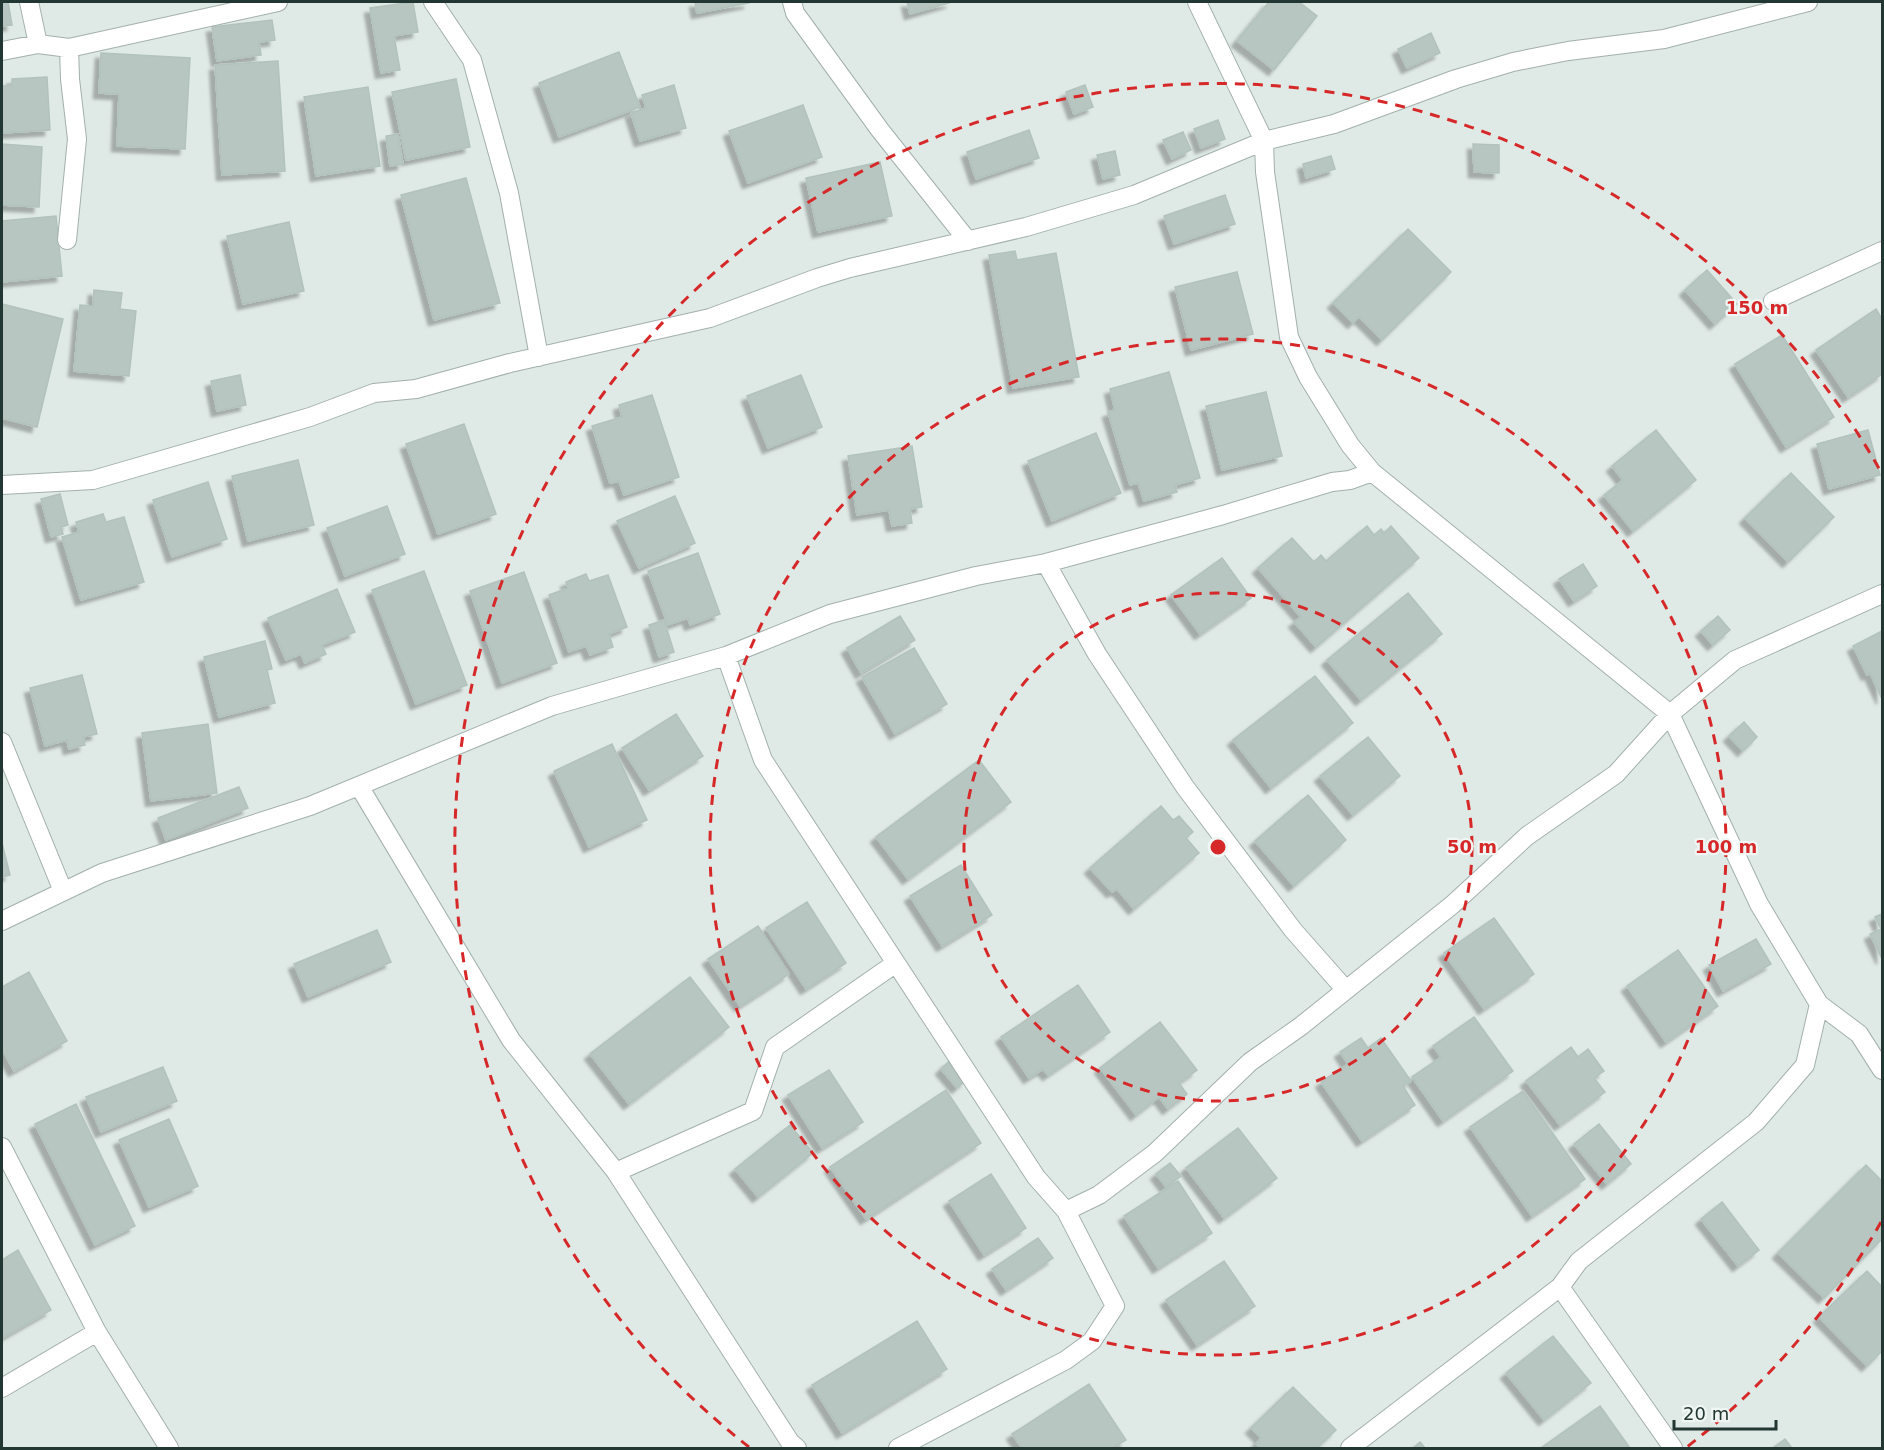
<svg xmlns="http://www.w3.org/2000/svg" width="1884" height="1450" font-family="'DejaVu Sans',sans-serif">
  <defs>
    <filter id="shadow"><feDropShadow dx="-5.5" dy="5.5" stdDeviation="1.5" flood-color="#0004"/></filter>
  </defs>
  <rect width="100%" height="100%" fill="#dfe9e5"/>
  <path fill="#b8c6c1" stroke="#b2c2bc" stroke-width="1.5" filter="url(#shadow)" d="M2,2H8L12,25L2,26Z
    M413,2L418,32L394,36L400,70L381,73L370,8Z
    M695,2H749V3L697,13Z
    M907,2H952L910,14Z
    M1269,2H1299L1317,16L1274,70L1237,41Z
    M272,20L275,40L259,42L261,55L217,61L212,27Z
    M1431,33L1440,53L1407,68L1398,49Z
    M619,52L640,107L559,137L539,83Z
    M101,53L190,58L185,149L117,146L119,94L99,93Z
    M278,61L285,171L222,175L215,65Z
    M47,77L50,130L2,133V86H12V79Z
    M456,79L470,147L406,160L392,92Z
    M674,85L686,128L640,141L631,113L646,108L642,95Z
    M1085,85L1093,107L1074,114L1066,92Z
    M368,87L380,166L316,176L304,97Z
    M803,105L822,157L748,183L729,131Z
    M1218,120L1225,139L1201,148L1194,129Z
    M1029,130L1039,158L976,179L967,152Z
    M1183,132L1191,150L1172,159L1163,140Z
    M398,134L403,164L390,166L386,136Z
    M2,144L42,147L39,207L2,205Z
    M1473,144L1499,145V173L1474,172Z
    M1115,151L1120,175L1103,179L1097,155Z
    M1331,156L1335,169L1306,178L1303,164Z
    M880,162L892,216L818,232L806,178Z
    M466,178L500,303L434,320L401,195Z
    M1225,195L1235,224L1174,244L1164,216Z
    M56,216L62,276L2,282V221Z
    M289,222L304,291L243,304L227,236Z
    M1408,229L1451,272L1382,340L1359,317L1353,323L1333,303Z
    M1015,251L1017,260L1056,253L1079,377L1013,388L989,255Z
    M1707,270L1737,304L1715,324L1685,290Z
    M1237,272L1253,334L1191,350L1175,287Z
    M94,290L122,293L120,309L136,311L129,376L74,371L80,305L93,306Z
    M2,304L63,319L37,427L2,418Z
    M1876,309L1882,319V374L1848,397L1816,350Z
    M1782,335L1834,417L1786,447L1735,364Z
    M1169,372L1200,478L1175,485L1177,492L1144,501L1138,483L1130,485L1108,412L1115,410L1110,389Z
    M240,375L246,405L217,411L211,381Z
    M801,375L822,427L768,448L747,396Z
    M1266,392L1282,456L1222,470L1206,406Z
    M652,395L679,477L624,495L619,481L610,483L592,426L622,417L619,405Z
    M464,424L496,514L438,534L406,444Z
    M1656,430L1696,480L1633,531L1604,495L1623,480L1612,466Z
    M1868,430L1880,475L1829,489L1817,444Z
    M1096,433L1121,493L1052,521L1028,461Z
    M912,446L922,507L910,509L912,523L892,526L889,510L857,515L848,456Z
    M298,460L314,525L248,541L232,476Z
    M1791,473L1834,517L1788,562L1745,518Z
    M208,482L227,539L172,557L153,500Z
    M60,494L68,525L61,527L63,534L51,537L41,499Z
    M675,496L695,543L639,568L617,521Z
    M387,506L405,554L345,576L327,528Z
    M103,514L106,522L124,517L144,582L81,600L62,537L79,532L76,522Z
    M1367,526L1374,535L1381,529L1384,533L1391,526L1419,558L1316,647L1294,622L1301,617L1258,568L1292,538L1314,562L1321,555L1326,561Z
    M698,553L720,614L690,625L688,618L668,625L648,571Z
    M1222,558L1251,598L1200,634L1171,595Z
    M1583,564L1597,586L1574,601L1559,579Z
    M424,571L467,685L416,704L372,590Z
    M524,572L557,663L502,683L470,591Z
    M586,574L589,581L608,575L627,627L609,634L613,647L590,655L586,646L569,652L549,595L568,588L566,582Z
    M337,589L355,632L322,645L326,654L305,663L301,654L286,660L268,618Z
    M1408,593L1442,634L1361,700L1327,660Z
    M900,616L915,640L861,673L847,648Z
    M1718,616L1730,630L1713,645L1701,631Z
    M664,620L674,652L659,657L649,625Z
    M1882,631V699L1870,673L1867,675L1853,646Z
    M265,641L272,669L267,670L275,703L219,717L204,657Z
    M914,648L947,704L895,734L862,677Z
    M82,675L97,734L83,737L85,745L69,749L67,740L45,746L30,688Z
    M1315,676L1353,723L1271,788L1233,740Z
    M676,714L703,756L649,790L622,748Z
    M1744,722L1757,737L1743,751L1729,736Z
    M208,724L217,793L151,801L142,733Z
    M1368,737L1400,776L1353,815L1320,776Z
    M612,744L647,820L589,847L554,771Z
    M979,760L1011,802L908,879L876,837Z
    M239,787L248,808L166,840L158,818Z
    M1308,795L1346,840L1294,886L1255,841Z
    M1161,806L1173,820L1179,816L1193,832L1186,838L1199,853L1134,909L1117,889L1112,892L1090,868Z
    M2,843L10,875L2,877Z
    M961,865L992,915L942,946L910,896Z
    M807,902L846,963L806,989L766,928Z
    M1882,914V959L1870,934L1881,929L1875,917Z
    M1494,918L1534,974L1484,1009L1444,953Z
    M758,926L789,974L740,1006L708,959Z
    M377,930L391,962L308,997L294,964Z
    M1756,939L1771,964L1723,991L1709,965Z
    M1678,950L1718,1006L1666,1042L1627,986Z
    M29,972L67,1041L14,1071L2,1049V987Z
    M690,977L729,1027L629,1104L590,1054Z
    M1078,985L1110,1032L1048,1075L1043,1069L1029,1078L1001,1037Z
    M1474,1017L1513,1071L1443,1121L1412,1077L1441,1057L1433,1046Z
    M1160,1022L1197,1070L1179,1083L1187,1094L1168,1109L1159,1097L1136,1115L1100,1068Z
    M1361,1038L1368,1048L1381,1038L1411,1081L1403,1086L1415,1105L1362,1141L1321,1082L1348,1064L1340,1052Z
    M1571,1047L1578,1057L1588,1049L1604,1071L1594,1078L1605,1092L1560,1125L1526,1081Z
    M949,1061L966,1080L957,1088L941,1069Z
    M163,1067L177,1101L101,1132L86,1097Z
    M829,1070L863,1122L822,1148L788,1095Z
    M946,1090L981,1143L866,1219L830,1167Z
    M1523,1091L1585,1179L1532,1216L1470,1127Z
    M76,1104L135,1226L95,1245L35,1124Z
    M169,1119L198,1186L149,1207L119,1140Z
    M1599,1124L1631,1164L1607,1184L1574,1144Z
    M790,1125L813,1153L758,1197L735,1169Z
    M1238,1128L1277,1178L1224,1218L1186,1168Z
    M1170,1163L1181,1176L1166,1187L1156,1174Z
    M1866,1165L1882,1181V1239L1824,1298L1778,1253Z
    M991,1174L1026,1228L984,1255L949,1201Z
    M1178,1181L1212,1233L1158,1268L1124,1216Z
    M1722,1202L1759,1250L1738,1266L1701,1219Z
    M1038,1238L1053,1258L1006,1290L992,1269Z
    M18,1250L51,1310L2,1338V1260Z
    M1224,1261L1255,1306L1197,1345L1166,1300Z
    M1867,1271L1882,1287V1351L1867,1366L1819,1317Z
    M917,1321L947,1369L842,1433L812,1385Z
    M1553,1336L1591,1383L1544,1420L1506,1373Z
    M1089,1384L1126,1440L1112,1448H1022L1012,1434Z
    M1293,1387L1336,1430L1317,1448H1260L1256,1444L1261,1438L1251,1428Z
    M1600,1406L1630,1448H1541Z
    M1785,1439L1792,1448H1773Z
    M1420,1442L1425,1448H1413Z"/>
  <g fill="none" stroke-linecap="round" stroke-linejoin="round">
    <defs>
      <path id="street" d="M29,2L38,44
        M433,2L472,60L509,193L539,357
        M792,2L795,13L880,130L968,241
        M69,48L278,2
        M2,51L38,44L69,48L70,79L77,139L67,240
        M1773,301L1882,251
        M1372,472L1670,714L1735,660L1882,594
        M2,485L93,480L310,417L374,393L416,389L510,363L710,318L817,278L850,268L1026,227L1134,195L1264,141L1334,124L1456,79L1513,62L1568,51L1664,39L1808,2
        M1046,563L1097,654L1185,787L1293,930L1345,989
        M726,656L763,760L1036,1177L1066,1211L1115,1306L1092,1341L1066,1360L898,1448
        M2,742L63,891
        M359,786L511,1040L616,1172L790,1442L797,1448
        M2,921L102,873L310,806L552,706L726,656L830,614L976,576L1046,563L1223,515L1332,482L1350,480L1372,472L1350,445L1308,377L1289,337L1265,172L1264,141L1197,2
        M2,1147L97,1332L169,1448
        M616,1172L753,1111L775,1047L896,963
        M1066,1211L1099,1195L1155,1153L1250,1062L1301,1026L1452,905L1527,836L1616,774L1670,714L1759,904L1819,1004L1859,1034L1882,1070
        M2,1388L97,1332
        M1350,1448L1560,1287
        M1673,1448L1560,1287L1579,1261L1756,1122L1805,1065L1819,1004"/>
    </defs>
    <use href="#street" stroke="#a3b0ac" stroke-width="20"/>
    <use href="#street" stroke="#fff" stroke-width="18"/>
  </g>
  <g fill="none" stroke="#d62828" stroke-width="3" stroke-dasharray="10 8">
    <circle cx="1218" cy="847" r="254"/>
    <circle cx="1218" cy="847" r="508"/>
    <path d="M1881 1222A762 762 0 0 1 1687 1447M749 1447A762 762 0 1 1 1881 472"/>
  </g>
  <circle cx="1218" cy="847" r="9" fill="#d62828" stroke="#eff6f3" stroke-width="3"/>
  <g font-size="18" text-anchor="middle" font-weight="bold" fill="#d62828" stroke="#eff6f3" stroke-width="4.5" stroke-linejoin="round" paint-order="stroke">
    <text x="1757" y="314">150 m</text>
    <text x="1472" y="853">50 m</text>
    <text x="1726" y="853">100 m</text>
  </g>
  <rect width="1884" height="1450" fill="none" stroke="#223732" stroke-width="6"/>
  <path d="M1674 1420v9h102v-9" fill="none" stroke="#223732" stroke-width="3"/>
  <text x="1683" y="1420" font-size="18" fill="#223732" stroke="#eff6f3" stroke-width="4.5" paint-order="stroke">20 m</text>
</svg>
